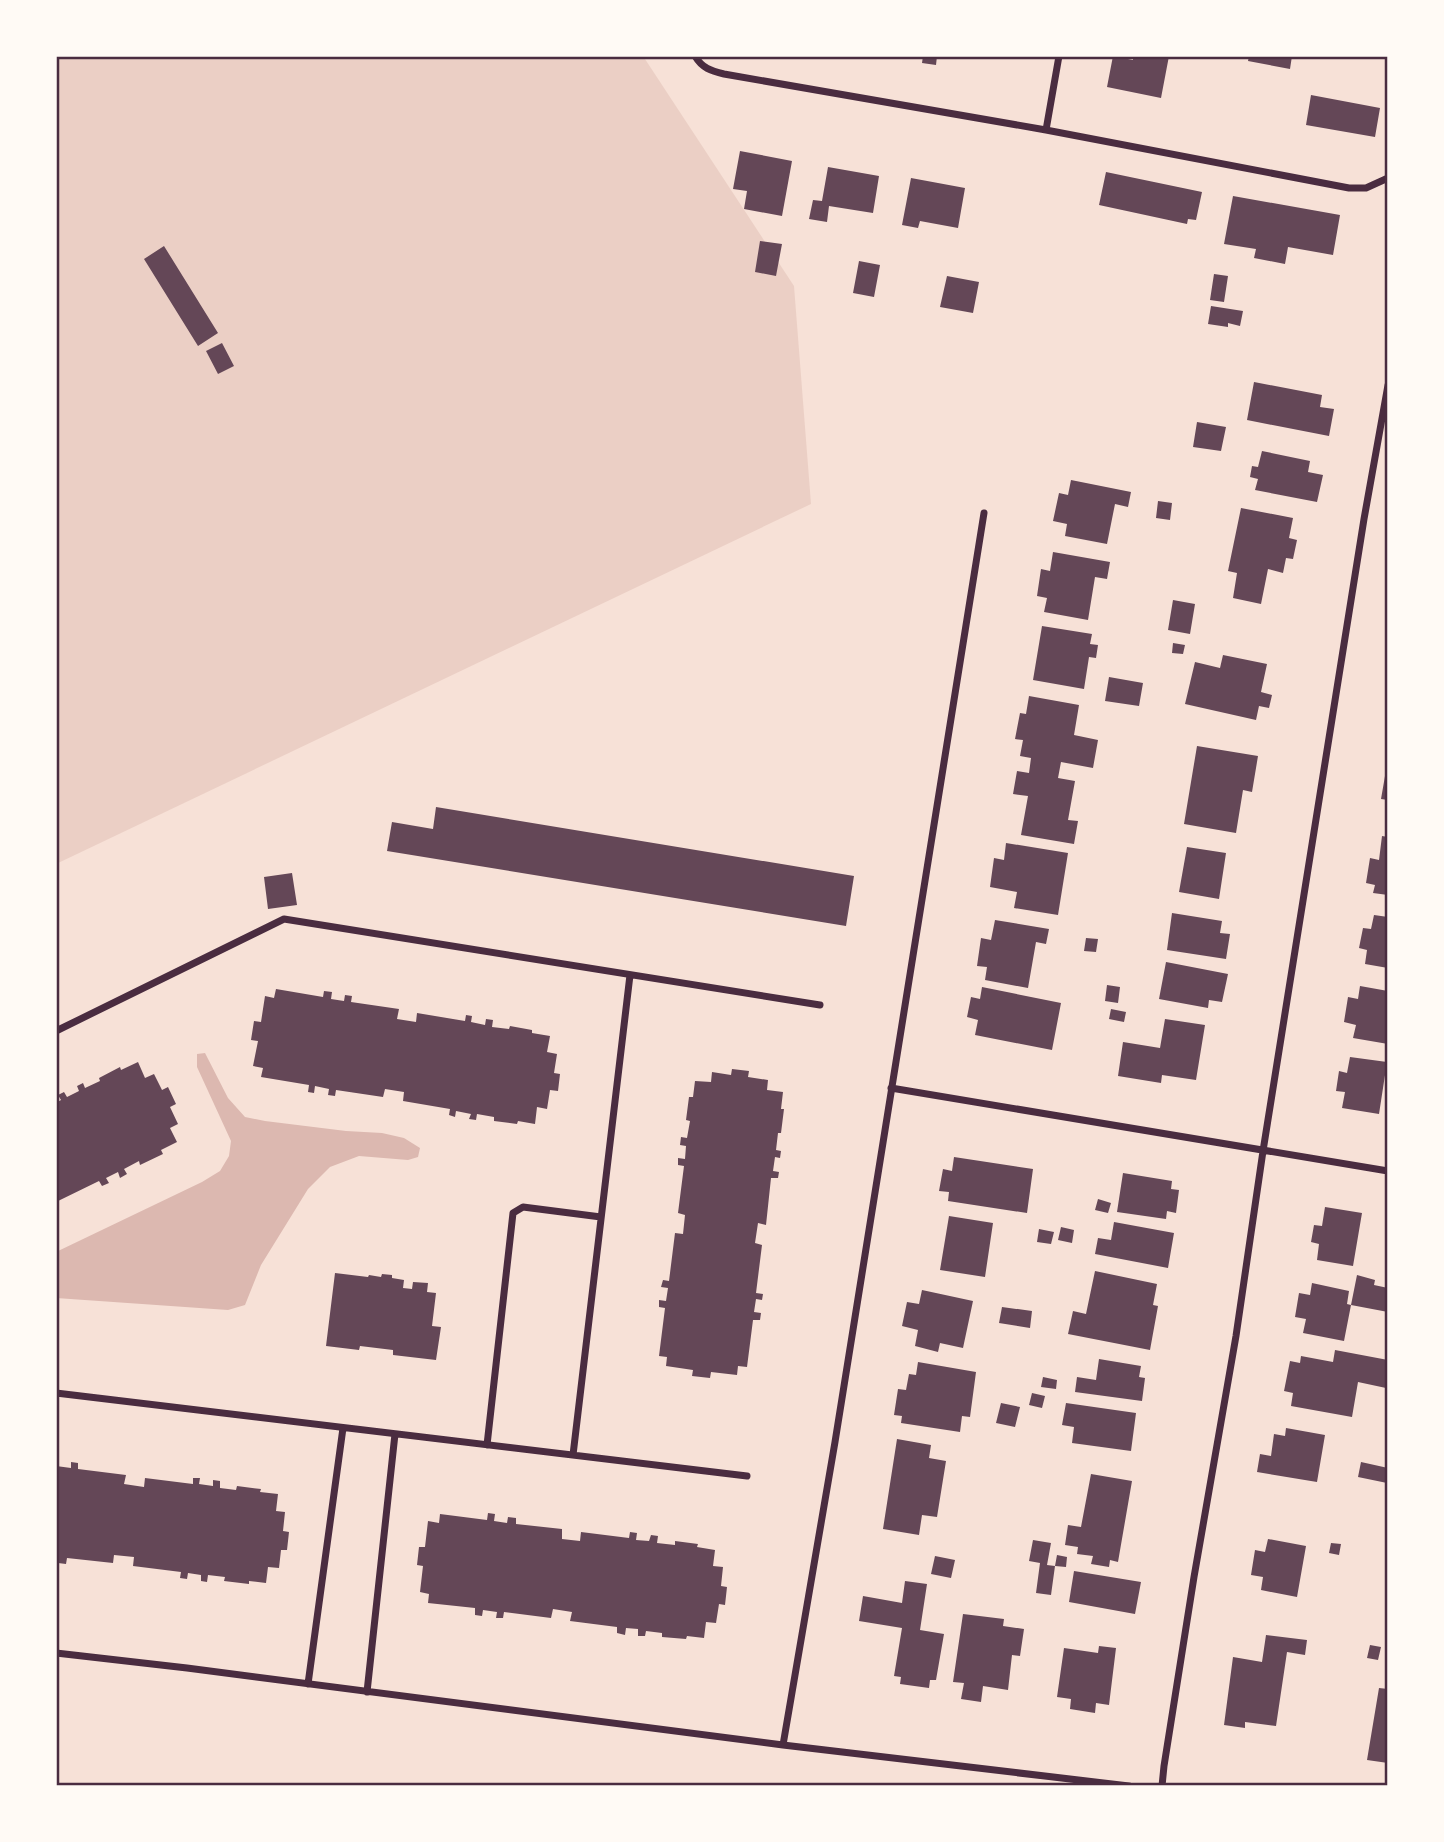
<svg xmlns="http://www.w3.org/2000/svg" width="1444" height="1842" font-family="'Alegreya Sans',sans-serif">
  <rect width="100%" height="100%" fill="#f7e1d7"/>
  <path fill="#ebcfc5" d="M56,56H643L794,286L811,504L56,864Z"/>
  <path fill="#dcb8b0" d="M205,1053L228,1098L245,1117L265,1121L346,1131L382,1133L404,1138L420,1148L418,1157L408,1160L359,1156L330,1167L308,1189L261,1265L245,1305L228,1310L56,1298V1252L202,1182L220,1171L229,1156L231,1141L197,1067V1054Z"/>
  <path fill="#644757" d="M923,56H937L936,65L922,63Z
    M1113,56L1133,60V56H1169L1161,98L1107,87Z
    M1249,56H1292L1290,69L1248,61Z
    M1311,95L1380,108L1375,137L1306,125Z
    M740,151L792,161L782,216L744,209L747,191L733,189Z
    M828,167L879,176L873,213L829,206L827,222L809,219L813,200L822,201Z
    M1106,172L1202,192L1196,220L1188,219L1187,224L1099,205Z
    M911,178L965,188L958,228L920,221L918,228L902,225Z
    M1233,196L1340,215L1333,255L1288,247L1285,264L1254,258L1256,249L1224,244Z
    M760,241L782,244L776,276L755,272Z
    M164,246L218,333L198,346L144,259Z
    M859,261L880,265L874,297L853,293Z
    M1214,274L1228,276L1224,302L1210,300Z
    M947,276L979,282L973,313L940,307Z
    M1211,306L1243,311L1240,326L1228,323V327L1208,324Z
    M222,343L234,366L218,374L206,351Z
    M1254,382L1322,395L1320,407L1334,409L1329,436L1247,420Z
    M1197,422L1226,427L1221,451L1193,447Z
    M1262,451L1310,461L1308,472L1323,475L1317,502L1255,490L1258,479L1250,477L1252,466L1258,467Z
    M1071,480L1131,492L1128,507L1115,504L1107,544L1065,536L1067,524L1053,521L1059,493L1068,495Z
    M1158,501L1172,503L1170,520L1156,518Z
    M1241,508L1293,518L1289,538L1297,540L1293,559L1286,558L1283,573L1268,569L1261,604L1233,598L1237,573L1228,571Z
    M1053,552L1110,562L1107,579L1095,577L1088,620L1044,612L1047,598L1037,596L1041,569L1050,571Z
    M1173,600L1195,604L1190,634L1168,630Z
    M1042,626L1092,634L1090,644L1098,645L1096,658L1089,657L1084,689L1033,680Z
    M1173,643L1185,645L1183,654L1172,653Z
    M1223,655L1267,664L1261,692L1272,695L1269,708L1259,706L1256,720L1185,704L1195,662L1220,668Z
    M1109,677L1143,683L1139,706L1105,701Z
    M1029,696L1079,705L1074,735L1098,740L1093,768L1061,762L1058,778L1075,781L1068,820L1078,821L1074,844L1021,835L1028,796L1013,794L1017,771L1029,773L1031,758L1020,756L1023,740L1015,739L1020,713L1026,714Z
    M1197,746L1258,756L1252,792L1243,790L1236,833L1184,824Z
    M1385,776H1388V800L1381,799Z
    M436,807L854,876L846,926L387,851L392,822L433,829Z
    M1382,836L1388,837V895L1373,893L1375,885L1366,883L1370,858L1379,860Z
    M1006,843L1068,853L1058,915L1014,908L1017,892L990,887L994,858L1004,860Z
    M1187,847L1226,853L1219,899L1179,892Z
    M292,873L297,905L268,909L264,877Z
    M1172,913L1222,921L1220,933L1230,934L1226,959L1167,950Z
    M1374,915L1388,917V968L1365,964L1367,950L1359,948L1363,928L1371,929Z
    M995,920L1049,929L1046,944L1036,942L1028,988L985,980L987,967L977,966L981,938L991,940Z
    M1086,938L1098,939L1096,952L1084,951Z
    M1166,962L1228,974L1222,1002L1209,1000L1208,1008L1159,999Z
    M1107,985L1120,987L1118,1003L1105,1001Z
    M1360,986L1388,991V1044L1353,1038L1356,1025L1344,1022L1348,997L1358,999Z
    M982,987L1061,1003L1052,1050L975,1035L978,1020L967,1017L971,997L980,999Z
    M276,989L323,997L324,991L332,992L331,999L344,1001L345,995L352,996L351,1002L399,1009L397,1019L416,1022L417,1013L465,1021L466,1015L472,1016L471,1022L485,1025L486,1019L493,1020L492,1027L509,1029L510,1026L532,1030V1033L550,1036L547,1052L557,1054L554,1073L560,1074L558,1091L550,1090L547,1109L537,1107L535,1124L518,1121L517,1124L494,1121V1117L477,1114L476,1120L469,1119L471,1114L456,1111L455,1117L449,1115L450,1109L403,1101L404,1092L385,1089L383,1097L336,1090L335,1096L328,1095L329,1089L315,1086L314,1093L308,1092L309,1085L261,1077L263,1068L253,1066L258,1041L251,1040L254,1021L261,1022L265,996L274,998Z
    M1111,1009L1126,1012L1124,1022L1109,1019Z
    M1165,1019L1205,1025L1196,1080L1162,1075L1161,1083L1118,1076L1123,1042L1160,1048Z
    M1350,1057L1387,1062L1379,1114L1342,1108L1345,1092L1336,1091L1339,1071L1347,1073Z
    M138,1062L145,1078L154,1074L162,1090L168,1087L176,1104L170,1107L178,1124L170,1128L177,1142L161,1150L163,1154L140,1165L139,1161L124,1169L127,1174L120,1178L118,1172L106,1178L109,1183L102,1186L99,1181L56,1202V1103L61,1100L58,1095L64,1092L67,1097L79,1091L77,1086L83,1083L85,1088L100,1081L99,1078L120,1067L121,1070Z
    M732,1069L749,1071L748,1077L768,1080L767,1090L783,1092L781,1109H784L781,1133H778L776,1150L781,1151L780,1158L775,1157L773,1171L779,1172L778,1178H771L766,1225L758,1223L755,1243L762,1245L756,1293L763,1294L762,1300L756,1299L754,1312L761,1313L760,1320H753L747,1367L738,1366L737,1375L711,1372L710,1378L692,1376L693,1370L666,1366L667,1357L659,1356L665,1308L659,1307V1300L666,1301L668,1288L661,1287L663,1280L669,1281L675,1233L683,1234L685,1215L678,1213L684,1166L678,1165V1158L685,1159L686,1146L680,1145L681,1137L687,1138L690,1121L686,1120L689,1097H693L695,1081L711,1082L712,1072L731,1075Z
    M954,1157L1033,1169L1027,1213L948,1201L949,1192L939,1191L943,1169L952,1171Z
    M1123,1173L1172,1181L1171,1189L1179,1190L1176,1213L1167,1211L1166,1219L1117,1212Z
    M1098,1199L1111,1203L1108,1213L1095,1210Z
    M1325,1207L1362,1213L1353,1266L1317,1260L1319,1244L1311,1242L1314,1225L1322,1226Z
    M949,1216L993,1223L985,1277L940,1270Z
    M1114,1222L1174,1233L1168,1268L1095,1254L1098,1238L1111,1240Z
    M1061,1227L1074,1230L1072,1243L1058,1240Z
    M1039,1229L1054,1232L1051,1244L1037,1242Z
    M1095,1271L1157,1284L1153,1305L1158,1306L1150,1350L1068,1334L1073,1311L1086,1314Z
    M335,1273L368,1277L369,1275L381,1277L382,1274L392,1275V1278L404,1280L403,1288L412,1289L413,1282L428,1283L427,1292L436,1293L432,1326L441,1327L436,1360L393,1355V1350L360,1346L359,1350L326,1346Z
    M1357,1275L1375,1280L1374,1285L1388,1288V1312L1351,1305Z
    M1312,1283L1349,1291L1347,1304L1351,1305L1344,1341L1303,1333L1306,1319L1295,1317L1299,1293L1310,1295Z
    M922,1290L973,1301L963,1348L940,1343L938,1352L915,1346L918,1330L902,1326L907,1302L919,1304Z
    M1002,1307L1032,1311L1030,1328L999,1323Z
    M1335,1350L1388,1360L1386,1388L1358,1382L1352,1417L1291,1406L1293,1393L1284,1391L1290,1361L1300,1363L1301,1356L1333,1362Z
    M1099,1359L1141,1366L1139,1377L1145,1378L1142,1401L1075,1392L1077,1377L1096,1380Z
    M918,1362L976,1372L970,1417L962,1416L960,1432L901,1423L902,1416L894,1415L898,1389L906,1390L909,1374L916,1375Z
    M1043,1377L1057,1380L1056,1389L1041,1387Z
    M1032,1393L1045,1396L1042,1408L1029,1405Z
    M1001,1403L1020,1407L1015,1427L996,1423Z
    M1066,1403L1136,1413L1131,1451L1072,1443L1074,1427L1062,1425Z
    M1286,1428L1325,1435L1317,1482L1257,1472L1260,1454L1271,1456L1274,1434L1285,1436Z
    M897,1439L931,1445L929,1458L946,1461L937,1517L922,1515L919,1535L883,1529Z
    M71,1462L78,1463V1469L126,1475L124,1484L144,1487L145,1478L193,1484V1478H200L199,1484L213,1486V1480L220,1481V1488L236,1490L237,1486L261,1489L260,1492L278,1494L276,1511L285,1512L283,1531L289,1532L287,1550H281L279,1568L268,1567L266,1583L249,1581V1584L224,1581L225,1577L208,1575L207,1582L201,1581V1575L188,1573L187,1579L180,1578L181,1572L133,1566L134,1557L114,1555L113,1563L67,1558L66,1564L58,1563L59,1557L56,1556V1466L71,1468Z
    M1361,1462L1388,1468L1387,1483L1358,1477Z
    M1091,1474L1132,1481L1118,1562L1110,1560L1109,1567L1091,1564L1093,1556L1077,1554L1078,1547L1065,1545L1068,1525L1081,1527Z
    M488,1513L495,1514L494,1521L507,1523L508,1517L516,1518V1524L562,1529V1539L580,1541L581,1532L629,1538L630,1532L637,1533L636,1540L649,1541L651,1535L658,1536L657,1543L675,1545V1541L698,1544L697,1547L715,1550L713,1566L723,1567L721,1586L727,1587L725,1605L719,1604L716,1623L706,1622L704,1638L687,1636L686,1639L662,1637V1633L646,1631L645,1636H638V1629L626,1628L625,1635L617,1633V1627L570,1621L572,1612L553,1609L551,1618L504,1612L503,1618H496L497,1612L483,1610L482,1616L475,1615V1608L428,1603L429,1594L420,1592L423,1566L417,1565L419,1547H425L428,1521L439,1523L440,1514L487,1520Z
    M1268,1539L1306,1546L1297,1597L1261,1590L1263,1577L1251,1575L1255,1550L1265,1552Z
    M1033,1540L1051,1543L1047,1565L1055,1566L1057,1555L1067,1557L1066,1567L1055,1566L1051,1595L1036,1593L1040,1563L1029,1561Z
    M1331,1543L1341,1544L1339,1555L1329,1553Z
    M935,1556L955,1560L951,1578L931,1574Z
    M1074,1571L1141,1582L1135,1614L1069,1602Z
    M905,1581L927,1584L920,1630L944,1634L936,1680H930L929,1688L900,1684L901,1677L894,1676L902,1628L859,1621L863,1596L902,1603Z
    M963,1614L1004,1619L1003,1626L1024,1629L1020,1656L1012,1655L1008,1690L983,1686L981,1702L961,1699L964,1683L953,1682Z
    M1266,1635L1307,1640L1305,1655L1287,1652L1276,1726L1245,1722V1728L1224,1725L1233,1657L1262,1662Z
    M1370,1645L1381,1647L1378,1660L1367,1658Z
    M1099,1646L1116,1648L1109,1705L1096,1703L1095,1713L1070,1709L1071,1699L1057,1697L1064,1648L1098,1653Z
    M1379,1688L1388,1689V1763L1367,1760Z"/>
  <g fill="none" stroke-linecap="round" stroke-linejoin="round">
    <path stroke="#4a2c40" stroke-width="7" d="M695,56C702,68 711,71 724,74L1046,130L1349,188H1366L1388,178
      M1046,130L1059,56
      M56,1031L284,919L820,1005
      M891,1088L1388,1171
      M56,1393L747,1476
      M487,1445L513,1213L523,1207L601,1217
      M573,1455L630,975
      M56,1653L187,1668L783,1745L1129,1786
      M308,1684L343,1428
      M367,1692L395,1434
      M783,1745L835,1442L984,513
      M1162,1786L1164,1766L1194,1577L1236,1336L1263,1151L1364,519L1388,385"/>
  </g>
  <rect width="1444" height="1842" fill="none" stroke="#fffaf5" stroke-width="116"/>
  <rect x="58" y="58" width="1328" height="1726" fill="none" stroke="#4a2c40" stroke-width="2.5"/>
</svg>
